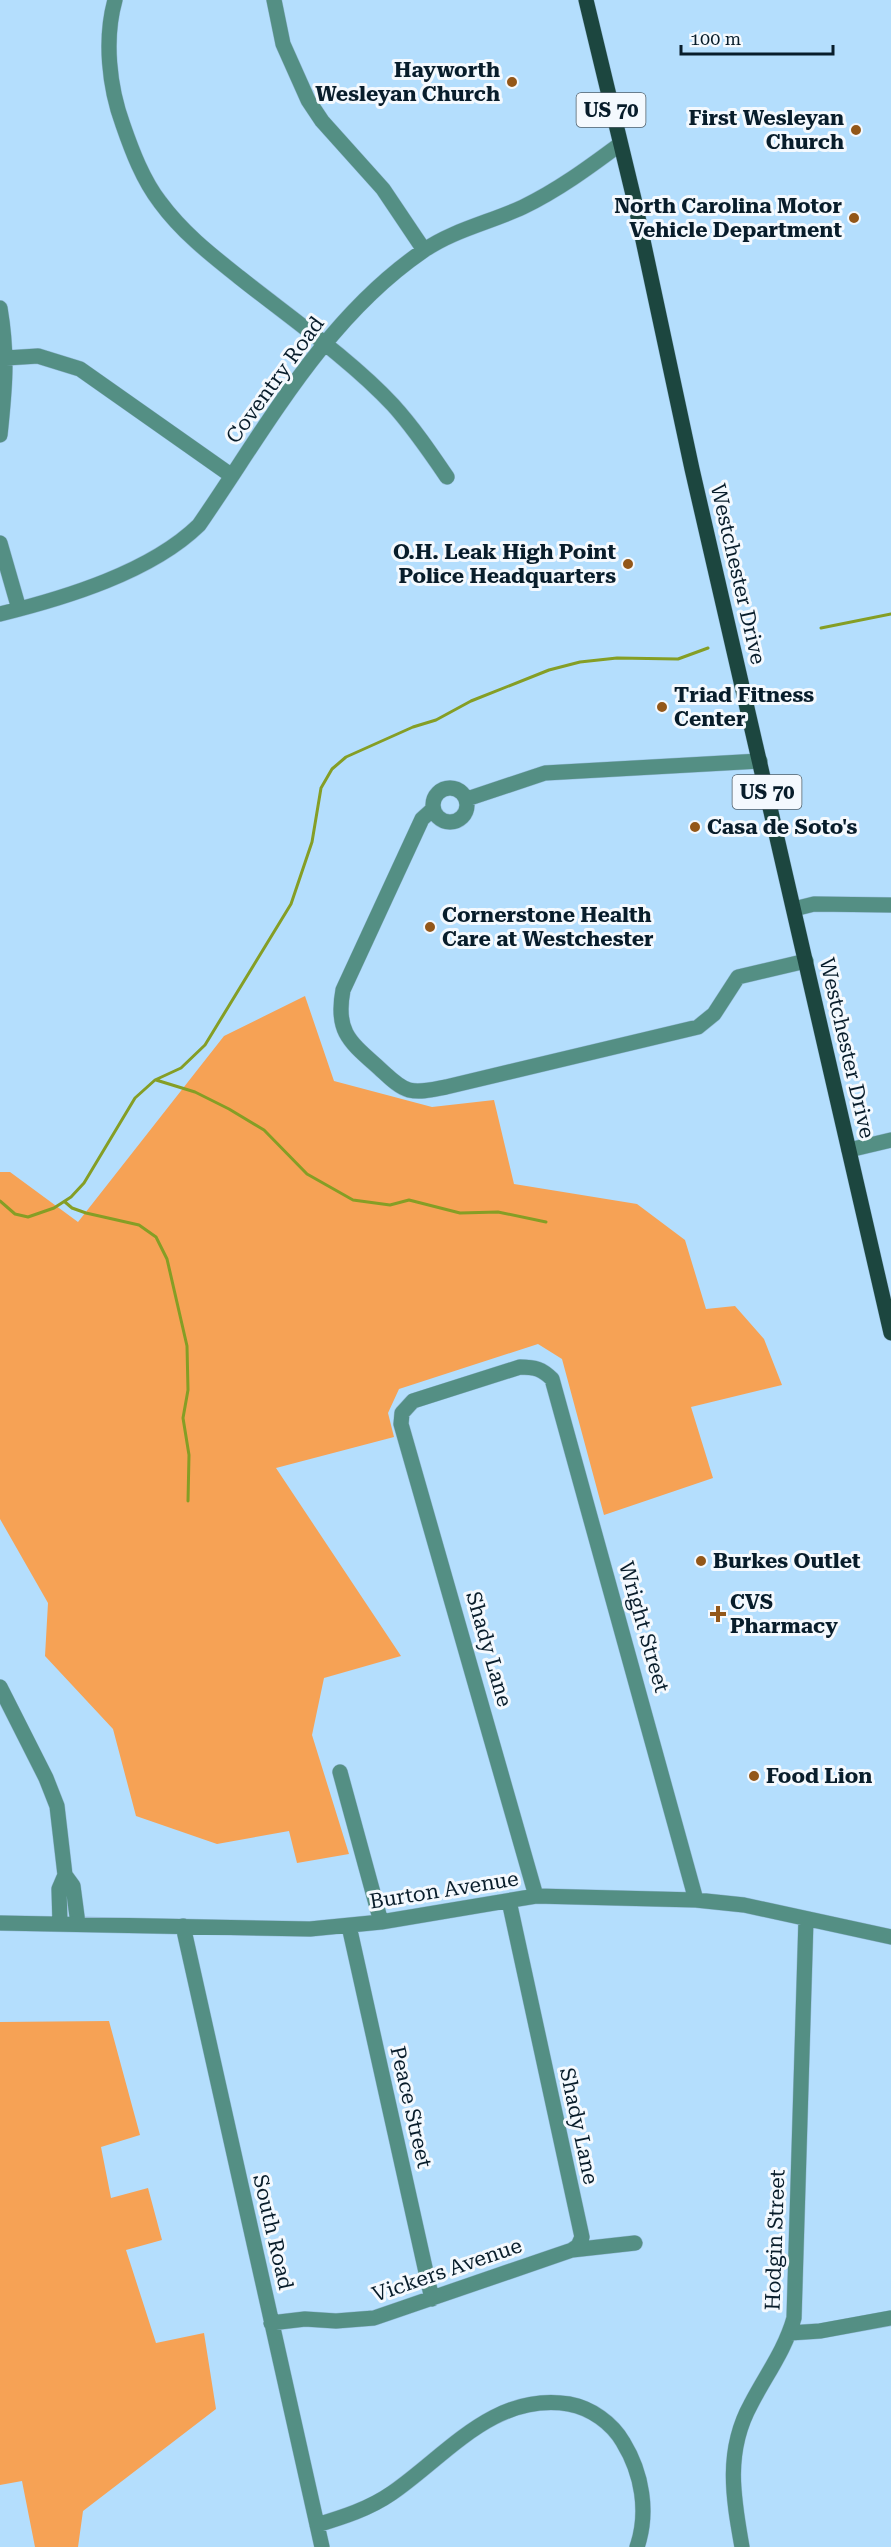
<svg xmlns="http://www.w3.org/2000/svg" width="891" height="2547" font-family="'Roboto Serif',serif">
  <rect width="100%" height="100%" fill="#b4defd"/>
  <path fill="#f6a255" d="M305,996L334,1081L432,1107L494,1100L514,1184L637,1204L685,1240L706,1309L735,1306L764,1339L782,1385L691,1407L713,1478L604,1515L562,1359L538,1344L399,1389L388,1413L394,1437L276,1468L401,1656L324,1678L312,1735L349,1854L297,1863L289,1831L217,1844L136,1816L113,1729L45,1656L48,1603L0,1519V1172H10L78,1222L224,1036Z
    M109,2021L140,2135L101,2147L111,2198L148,2188L162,2240L126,2250L156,2343L204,2333L216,2409L83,2511L78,2547H35L22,2481L0,2485V2022Z"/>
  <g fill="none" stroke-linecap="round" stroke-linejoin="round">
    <path stroke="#859e25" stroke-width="3" d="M821,628L891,614
      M156,1080L195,1092L229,1109L264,1130L307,1174L353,1200L390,1205L409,1200L460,1213L498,1212L546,1222
      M0,1201L15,1214L28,1217L54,1208L71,1197L84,1183L135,1098L155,1080L181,1068L205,1045L291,904L312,842L321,788L332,769L346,757L413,727L436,720L471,701L549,670L580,662L617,658L678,659L708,648
      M65,1202L72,1208L86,1213L139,1225L156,1237L167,1259L187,1346L188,1390L183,1418L189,1455L188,1501"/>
    <defs>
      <path id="minor" d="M115,0C104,39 109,87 123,125C132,151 143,180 160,202C182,232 210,254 239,277C288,316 350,359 393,405C413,427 430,452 447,477
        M274,0L283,44L308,100L322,121L383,189L424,250
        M0,308C8,355 5,388 0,435
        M6,358L38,356L80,369L232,476
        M0,543L19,609
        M0,614C65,598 151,572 199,525C266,428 324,319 423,251C453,230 491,222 523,207C558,190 588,168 619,145
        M433 805a17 17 0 1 1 34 0a17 17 0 1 1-34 0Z
        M467,799L545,773L760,761
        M433,809L422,819L343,990C335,1032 350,1042 379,1068C388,1076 398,1087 409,1090C421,1093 435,1089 446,1087L698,1027L714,1014L738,977L806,961
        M794,909L814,904L891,905
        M849,1150L891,1140
        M0,1687L46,1778L57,1806L65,1875L73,1886L78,1924
        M340,1772L381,1922
        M536,1896L401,1424L402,1413L413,1401L520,1367C535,1367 542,1369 552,1379L696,1900
        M509,1901L582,2237L578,2246L572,2250
        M0,1923L310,1929L381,1922L536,1896L696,1900L744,1905L891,1937
        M60,1924L59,1889L65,1875
        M183,1926L322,2547
        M349,1926L432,2299
        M271,2323L305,2319L336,2321L374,2318L572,2250L635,2243
        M790,2333L820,2331L891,2318
        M317,2525C343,2517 369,2509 392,2493C447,2455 494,2392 569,2404C591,2408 612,2423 623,2442C642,2473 649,2512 637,2547
        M742,2547C733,2497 725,2451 751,2404C766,2375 785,2350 794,2318L806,1919"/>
      <path id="major" d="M586,0L635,203L692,469L891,1333"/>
    </defs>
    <use href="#minor" stroke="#95bbd7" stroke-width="16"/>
    <use href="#major" stroke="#95bbd7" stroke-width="16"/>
    <use href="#minor" stroke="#548f84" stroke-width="15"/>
    <use href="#major" stroke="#1c463f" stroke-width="15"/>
  </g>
  <g fill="#935719" stroke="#f4f9fe" stroke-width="2">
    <circle cx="512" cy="82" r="6"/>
    <circle cx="856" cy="130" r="6"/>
    <circle cx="854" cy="218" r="6"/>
    <circle cx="628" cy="564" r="6"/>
    <circle cx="662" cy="707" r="6"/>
    <circle cx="695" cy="827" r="6"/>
    <circle cx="430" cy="927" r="6"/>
    <circle cx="701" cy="1561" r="6"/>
    <path d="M715 1605h6v6h6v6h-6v6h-6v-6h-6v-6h6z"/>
    <circle cx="754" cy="1776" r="6"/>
  </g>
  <g text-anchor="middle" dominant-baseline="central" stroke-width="6" stroke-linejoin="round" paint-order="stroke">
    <g fill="#f4f9fe" stroke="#4f5f6a" stroke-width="1.5">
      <rect x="576.5" y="93" width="69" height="34" rx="4.5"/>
      <rect x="732.5" y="775" width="69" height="34" rx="4.5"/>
    </g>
    <g font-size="20" font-weight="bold" fill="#081d2b">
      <text x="611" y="110">US 70</text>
      <text x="767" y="792">US 70</text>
    </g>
    <g font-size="21" font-weight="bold" fill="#081d2b" stroke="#f4f9fe" text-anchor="start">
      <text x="500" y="70" text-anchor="end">Hayworth<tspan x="500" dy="24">Wesleyan Church</tspan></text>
      <text x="844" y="118" text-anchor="end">First Wesleyan<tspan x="844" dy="24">Church</tspan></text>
      <text x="842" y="206" text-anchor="end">North Carolina Motor<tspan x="842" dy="24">Vehicle Department</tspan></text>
      <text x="616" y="552" text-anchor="end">O.H. Leak High Point<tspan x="616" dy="24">Police Headquarters</tspan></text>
      <text x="674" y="695">Triad Fitness<tspan x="674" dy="24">Center</tspan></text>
      <text x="707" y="827">Casa de Soto's</text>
      <text x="442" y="915">Cornerstone Health<tspan x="442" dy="24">Care at Westchester</tspan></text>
      <text x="713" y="1561">Burkes Outlet</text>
      <text x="730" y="1602">CVS<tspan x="730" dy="24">Pharmacy</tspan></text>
      <text x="766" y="1776">Food Lion</text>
    </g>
    <g font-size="21" fill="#081d2b" stroke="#f4f9fe">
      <text transform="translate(275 380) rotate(-54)">Coventry Road</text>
      <text transform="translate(738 574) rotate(77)">Westchester Drive</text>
      <text transform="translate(847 1048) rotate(77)">Westchester Drive</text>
      <text transform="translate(644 1627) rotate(74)">Wright Street</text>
      <text transform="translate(489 1649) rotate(74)">Shady Lane</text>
      <text transform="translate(444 1890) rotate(-9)">Burton Avenue</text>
      <text transform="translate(411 2107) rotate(77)">Peace Street</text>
      <text transform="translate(579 2126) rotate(78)">Shady Lane</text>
      <text transform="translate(273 2232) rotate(77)">South Road</text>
      <text transform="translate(775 2240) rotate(-88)">Hodgin Street</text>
      <text transform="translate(447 2270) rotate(-19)">Vickers Avenue</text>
    </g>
  </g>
  <path d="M681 45v9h152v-9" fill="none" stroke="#081d2b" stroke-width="3"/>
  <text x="690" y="45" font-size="18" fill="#081d2b" stroke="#f4f9fe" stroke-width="4.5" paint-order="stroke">100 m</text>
</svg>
